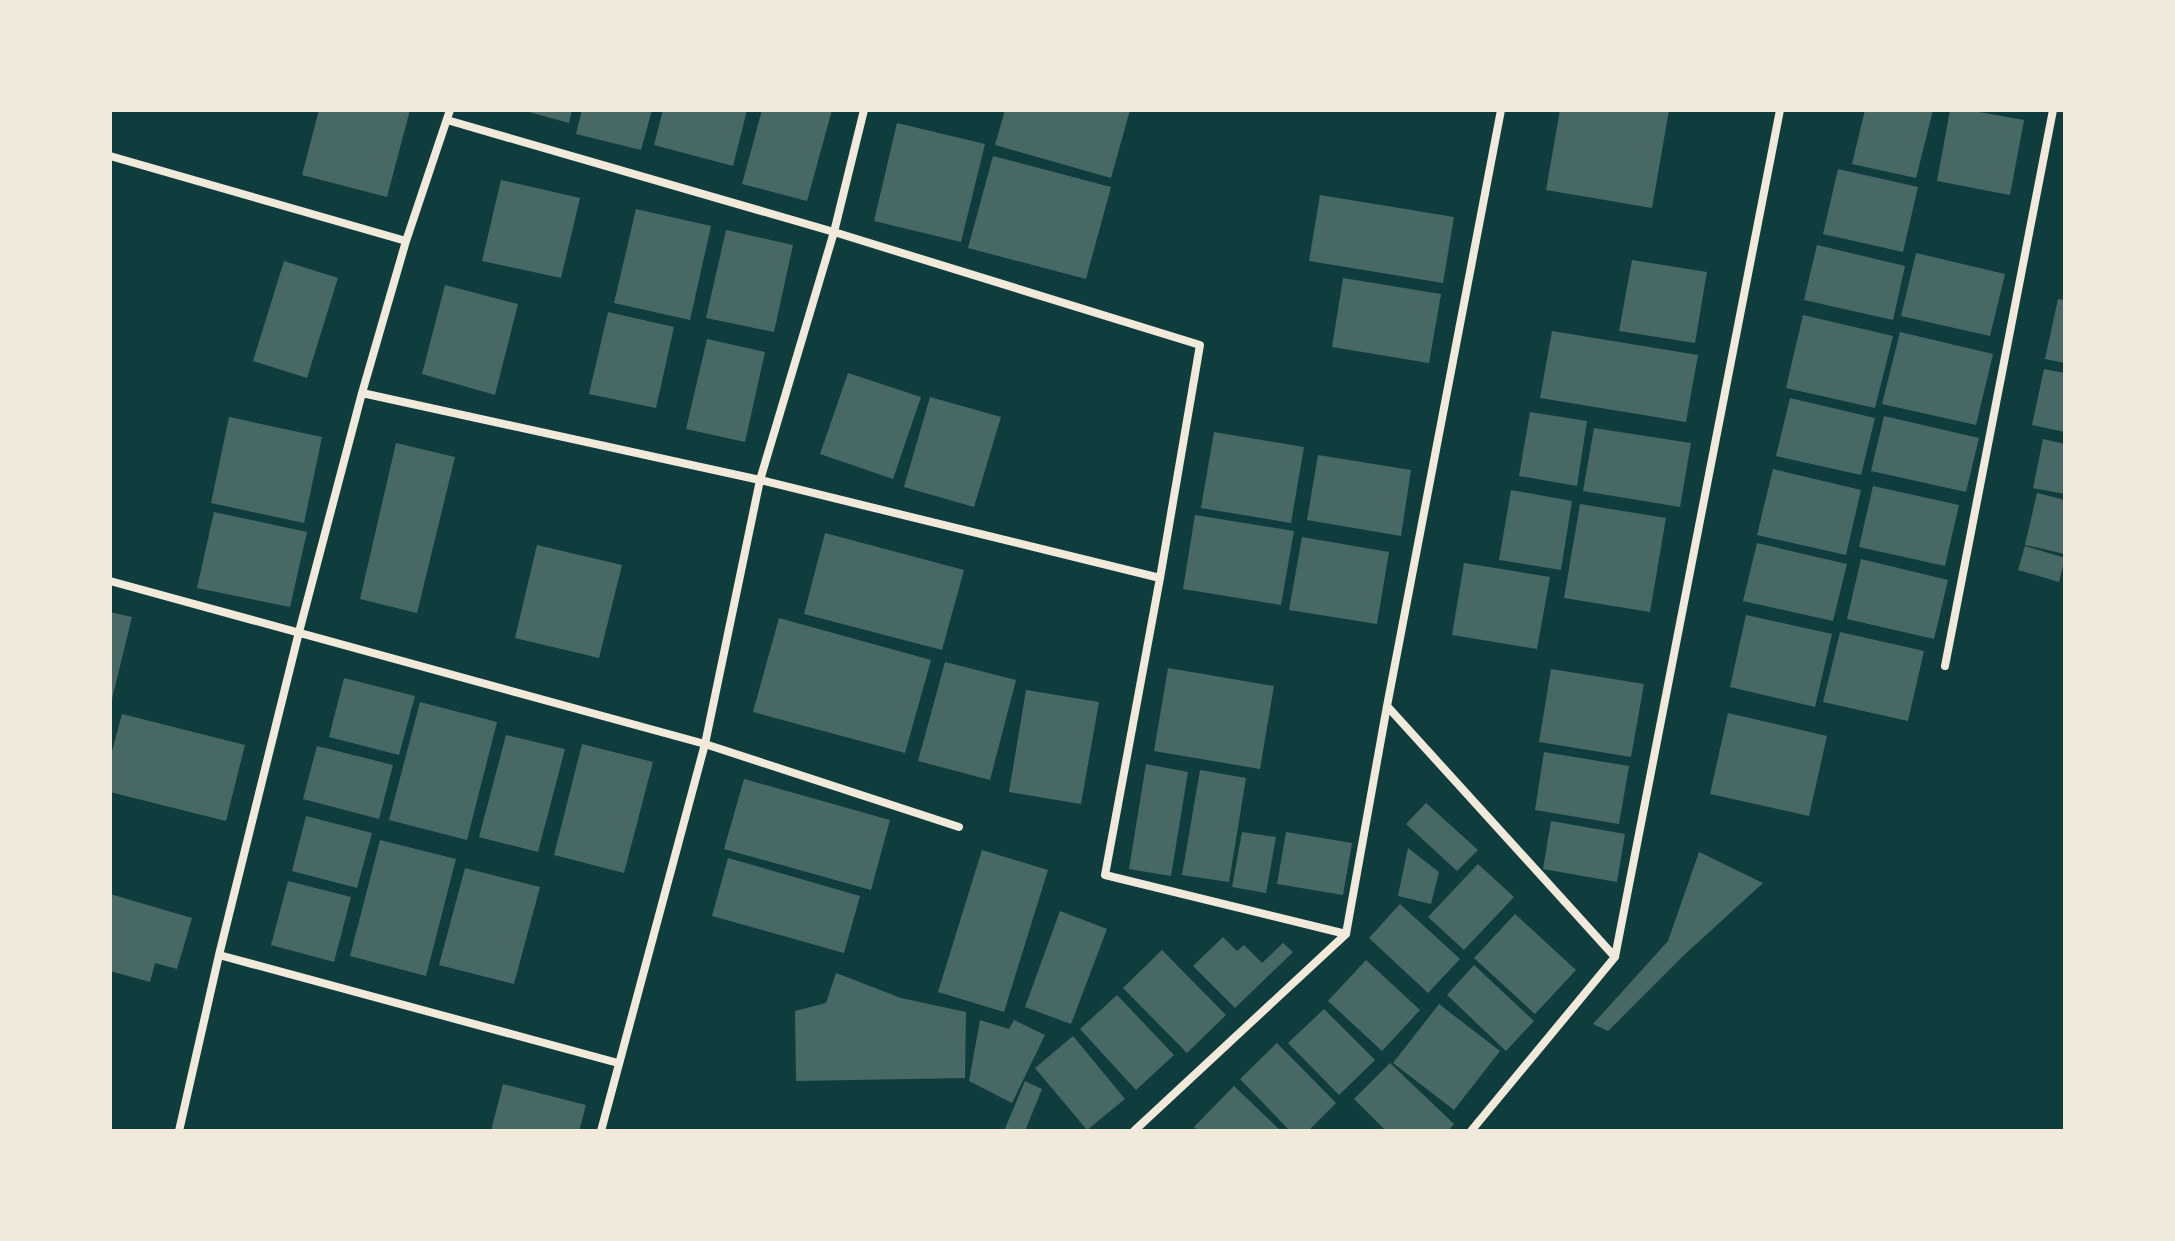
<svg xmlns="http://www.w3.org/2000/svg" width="2175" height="1241" font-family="'Work Sans',sans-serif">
  <rect width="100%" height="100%" fill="#0f3d3e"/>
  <path fill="#486865" d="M319,110H410L387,197L302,175Z
    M522,110H572L569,123Z
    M582,110H652L641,150L576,134Z
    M663,110H747L733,166L654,145Z
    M762,110H832L807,201L742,184Z
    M1005,110H1130L1111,178L995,145Z
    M1560,110H1669L1652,208L1546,190Z
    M1865,110H1933L1916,178L1852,164Z
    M1950,110H1968L2024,120L2010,195L1937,181Z
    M897,123L985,144L961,242L874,221Z
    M993,156L1111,187L1086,279L968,248Z
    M1838,169L1918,187L1903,252L1823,234Z
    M501,180L580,198L561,278L482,261Z
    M1320,195L1454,217L1443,283L1309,261Z
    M636,209L711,226L690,320L614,303Z
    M726,230L793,245L774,332L706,318Z
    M1817,245L1905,266L1893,320L1804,300Z
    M1916,253L2005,274L1990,336L1901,316Z
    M1632,260L1707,272L1695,343L1619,331Z
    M284,261L338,278L307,378L253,361Z
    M1343,278L1441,294L1429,363L1332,347Z
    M445,285L518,304L495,395L422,374Z
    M2058,299L2065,300V363L2045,359Z
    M608,312L674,327L656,408L589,394Z
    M1803,315L1893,336L1875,408L1786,388Z
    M1552,331L1698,355L1686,422L1540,398Z
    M1900,332L1993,354L1976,425L1882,404Z
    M707,339L765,352L745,442L686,429Z
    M2044,369L2065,373V432L2032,425Z
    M848,373L921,397L893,479L820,454Z
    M930,397L1001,417L974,507L904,487Z
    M1790,398L1875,418L1861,475L1776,456Z
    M1530,412L1587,421L1577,486L1519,476Z
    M1884,416L1979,438L1966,492L1871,471Z
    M229,417L322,437L304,523L211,503Z
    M1594,428L1691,443L1680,507L1583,491Z
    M1214,432L1304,447L1291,523L1201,508Z
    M2043,439L2065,444V494L2033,488Z
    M396,443L455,457L417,613L360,599Z
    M1318,455L1411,470L1401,536L1307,520Z
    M1773,469L1861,490L1846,555L1757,535Z
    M1873,486L1959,505L1945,566L1859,547Z
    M1511,490L1572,501L1561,570L1499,560Z
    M2037,493L2065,500V554L2025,545Z
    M1580,504L1666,518L1650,612L1564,598Z
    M214,512L307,532L290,607L197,588Z
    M1195,515L1294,531L1281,605L1183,589Z
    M825,533L964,570L942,650L804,614Z
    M1302,537L1389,552L1377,624L1289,610Z
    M1757,543L1847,564L1833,621L1743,601Z
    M537,545L622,565L599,658L515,638Z
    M2025,546L2065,558L2059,582L2018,570Z
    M1861,559L1948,580L1934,639L1847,619Z
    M1464,563L1550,577L1537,649L1452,635Z
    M110,612L132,617L111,703H110Z
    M1746,615L1832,634L1815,707L1730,687Z
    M779,618L931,660L905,753L753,712Z
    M1840,632L1924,651L1908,721L1823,702Z
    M945,662L1016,680L990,780L918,761Z
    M1168,668L1274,686L1260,769L1154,751Z
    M1551,669L1644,684L1631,757L1539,742Z
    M344,678L415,696L399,755L329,737Z
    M1026,690L1099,702L1081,804L1009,792Z
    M420,702L497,722L467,840L389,820Z
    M1728,713L1827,736L1809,816L1710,794Z
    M122,714L245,745L226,821L110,792V759Z
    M506,735L565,749L538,852L479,837Z
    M582,744L653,762L624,873L554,855Z
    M317,746L393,765L379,819L303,799Z
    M1544,752L1629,766L1619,824L1535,810Z
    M1146,764L1188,772L1171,876L1129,869Z
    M1200,770L1246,778L1229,882L1182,875Z
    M744,779L890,820L871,890L724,849Z
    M1426,803L1478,850L1457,871L1406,824Z
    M306,816L372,833L357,888L292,871Z
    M1551,821L1625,834L1617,882L1543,869Z
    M1242,832L1276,837L1266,893L1232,887Z
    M1286,832L1352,843L1343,895L1277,884Z
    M380,840L456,859L426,976L350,956Z
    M1408,848L1439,872L1431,904L1398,896Z
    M982,850L1048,870L1004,1012L938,992Z
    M1699,852L1763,883L1683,956L1608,1031L1593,1024L1668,941Z
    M728,858L860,896L844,953L712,916Z
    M1478,864L1514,897L1464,950L1428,917Z
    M465,868L540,887L514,984L439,965Z
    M288,881L351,897L334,962L271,945Z
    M110,894L192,918L177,969L155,963L150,982L110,971Z
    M1400,904L1460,959L1428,993L1369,938Z
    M1060,911L1107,929L1071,1024L1025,1007Z
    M1515,914L1576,970L1535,1014L1474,958Z
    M1223,937L1237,951L1244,945L1262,963L1283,943L1293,952L1235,1008L1193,966Z
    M1162,950L1226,1015L1187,1053L1123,988Z
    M1366,960L1420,1010L1382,1051L1328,1001Z
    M1474,965L1534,1021L1506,1051L1447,995Z
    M836,973L901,998L966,1012L965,1078L796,1081L795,1011L826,1003Z
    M1117,995L1174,1055L1136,1090L1080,1029Z
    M1439,1004L1500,1051L1454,1110L1393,1063Z
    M1324,1009L1375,1060L1339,1095L1288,1043Z
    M980,1020L1009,1029L1014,1020L1045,1035L1012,1103L969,1081Z
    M1073,1036L1125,1099L1087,1130L1035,1068Z
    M1277,1043L1336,1103L1308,1131H1290L1240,1079Z
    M1390,1063L1454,1124L1448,1131H1386L1354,1099Z
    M1025,1081L1042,1089L1025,1131H1004Z
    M503,1084L586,1105L579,1131H491Z
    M1234,1086L1281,1131H1198L1194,1127Z"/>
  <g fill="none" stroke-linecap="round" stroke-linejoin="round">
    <path stroke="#f1e9da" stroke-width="8" d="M447,120L834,232L1200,345L1160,578L1105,875L1346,934L1387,706L1615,957L1780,110
      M110,156L406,241
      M362,393L760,480L1160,578
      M110,581L705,744L959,827
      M1945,666L2053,110
      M1387,706L1501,110
      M219,955L618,1063
      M179,1131L219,955L299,632L362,393L406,241L450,110
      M601,1131L705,744L760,480L834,232L864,110
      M1134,1131L1346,934
      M1471,1131L1615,957"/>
  </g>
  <rect width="2175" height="1241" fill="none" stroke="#f1e9da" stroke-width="224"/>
</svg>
